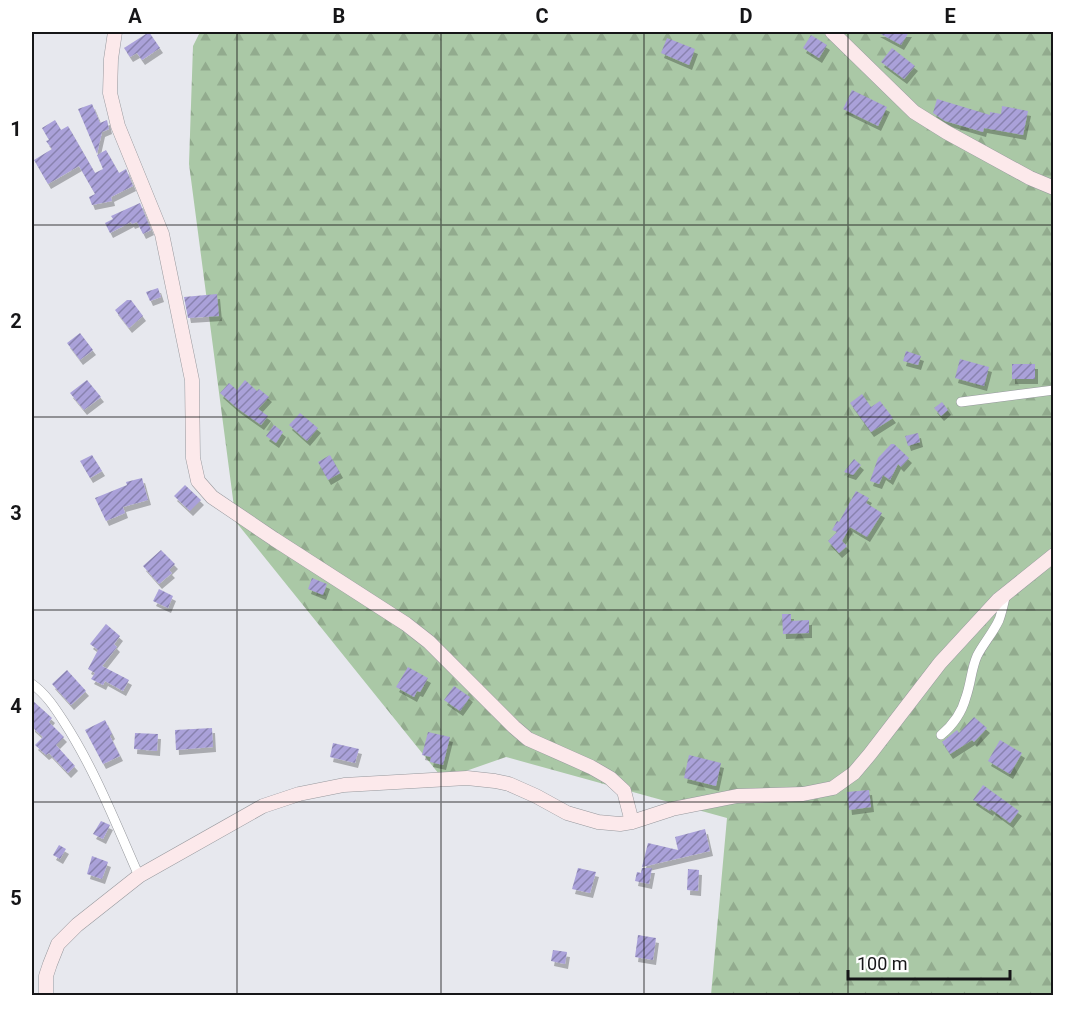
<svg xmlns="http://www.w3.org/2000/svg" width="1085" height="1027" font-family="Roboto,sans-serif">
  <defs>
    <pattern id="forest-firs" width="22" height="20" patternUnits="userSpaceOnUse" patternTransform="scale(1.5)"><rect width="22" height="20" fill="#aac8a6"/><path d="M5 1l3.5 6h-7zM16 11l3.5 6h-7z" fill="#92ab8e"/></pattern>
    <pattern id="building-hatch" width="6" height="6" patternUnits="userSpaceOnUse" patternTransform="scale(1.5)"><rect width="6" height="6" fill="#aaa1d9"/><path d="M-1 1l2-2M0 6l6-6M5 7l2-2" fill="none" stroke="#8982af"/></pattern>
    <filter id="shadow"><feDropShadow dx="3" dy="5" stdDeviation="0" flood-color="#0004"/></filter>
  </defs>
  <rect width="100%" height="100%" fill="#e7e8ee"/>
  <path fill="url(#forest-firs)" d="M200,32H1053V995H711L727,818L506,757L443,779L236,522L189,164L193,46Z"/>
  <path fill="url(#building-hatch)" filter="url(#shadow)" d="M149,32L160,48L142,60L137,53L130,57L124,48Z
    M877,32H909L901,45Z
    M811,35L827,45L819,58L803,48Z
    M667,38L695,49L689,65L661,53Z
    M892,48L915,66L904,79L881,62Z
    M852,90L887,107L878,126L843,109Z
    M937,99L990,115V112L1001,114L1002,106L1028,111L1023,135L984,128L983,132L945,121L933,113Z
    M92,104L100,123L107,120L109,129L102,132L97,154L78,109Z
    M55,120L61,130L68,126L95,173L103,169L97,155L106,150L119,173L126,169L133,186L111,197L112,201L92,205L89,197L95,194L79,166L48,184L34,160L52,149L46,141L49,140L42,128Z
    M140,203L151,230L143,234L137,222L132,224L131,222L110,233L105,223L113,219L111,216Z
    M158,288L161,297L150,301L146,292Z
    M217,294L219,316L188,318L184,297Z
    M127,300H131L143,316L129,328L115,310Z
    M80,333L93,350L80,360L67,343Z
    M906,351L921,356L918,365L903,361Z
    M960,359L989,367L984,386L955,378Z
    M1012,364H1035V379H1012Z
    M87,380L101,397L84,410L70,393Z
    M245,380L257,391L259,389L269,397L258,409L268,416L261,425L237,408L220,393L229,383L237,390Z
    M862,394L871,407L880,401L893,418L871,432L850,403Z
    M942,402L948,410L941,416L934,408Z
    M300,413L318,428L307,441L289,425Z
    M274,425L283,432L276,443L266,436Z
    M918,433L920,442L908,446L905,436Z
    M891,444H894L909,458L901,467L898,464L890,480L883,475L879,484L870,481L878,458Z
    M92,455L102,471L90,478L80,461Z
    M330,455L340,473L328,480L318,462Z
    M854,459L861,465L853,475L844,472Z
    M142,478L148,500L123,507L125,513L106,521L95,498L127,485L126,482Z
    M185,485L201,500L190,511L174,496Z
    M856,491L869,498L866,503L882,513L867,537L850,527L842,541L847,546L839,553L828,541L837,532L832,530L837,521L839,522Z
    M161,550L175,564L169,570L172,573L159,584L143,566Z
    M312,578L327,584L323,595L308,589Z
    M159,589L173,596L168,608L153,601Z
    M782,614H791V621L809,620V633L783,634Z
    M106,624L120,636L114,644L117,647L102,666L129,680L123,691L105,681L103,685L91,679L95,673L88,669L98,650L90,644Z
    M408,667L428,678L420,692L417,691L414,697L396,687Z
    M67,670L86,691L71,705L52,684Z
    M454,686L470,697L460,711L444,700Z
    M32,700L52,718L49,722L64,737L56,745L75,766L68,773L49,753L46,755L35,745L43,737L32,727Z
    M974,717L987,728L974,742L972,740L950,754L942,742L957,730L959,733Z
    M105,720L112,734L110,736L120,756L103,764L85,730Z
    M212,728L213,747L176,750L175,730Z
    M428,732L450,737L443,765L430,762L431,757L422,755Z
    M135,733L158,734L157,751L134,749Z
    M1000,740L1022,753L1010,774L988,761Z
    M333,743L359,749L355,763L330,757Z
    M689,755L721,763L716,786L684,778Z
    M983,785L1019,811L1010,823L991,809L990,811L973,800Z
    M869,790L871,807L849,810L847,792Z
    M101,821L110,825L103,839L93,834Z
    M705,829L710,851L642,867L648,843L678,850L675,837Z
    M59,845L66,849L60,859L53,855Z
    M92,856L108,862L102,879L87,874Z
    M578,868L596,872L590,893L572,889Z
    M642,868H652L649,884L635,881L637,872L641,873Z
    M688,869L699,870L698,891L687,890Z
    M638,935L656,938L653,960L635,957Z
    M553,950L567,952L565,964L551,961Z"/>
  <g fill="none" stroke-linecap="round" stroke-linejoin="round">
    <defs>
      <path id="street" d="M961,402L1054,390
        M32,684C46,694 55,708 64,722C95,770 116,824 139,876
        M941,735C953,725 962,712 966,697C971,683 971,670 977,656C983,644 993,633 999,620C1002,612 1004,602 1006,593"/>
      <path id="secondary" d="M115,32L111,59L110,93L118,126L162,234L192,380L193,458L198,481L212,497L274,539L406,624L429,642L514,727L528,739L591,767L610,778L624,791L632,822
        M832,32L914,112L946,132L1030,178L1054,188
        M46,996V976L50,964L58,944L77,925L139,876L263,806L299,794L344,785L467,778L495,781L509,784L536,796L567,813L598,822L620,824L632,822L672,809L737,796L803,794L833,788L854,773L870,754L940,663L998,600L1054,555"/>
    </defs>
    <use href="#street" stroke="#96989d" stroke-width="10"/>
    <use href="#secondary" stroke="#96989d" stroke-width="15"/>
    <use href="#street" stroke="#fff" stroke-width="9"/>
    <use href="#secondary" stroke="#fce9eb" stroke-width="14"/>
  </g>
  <path fill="none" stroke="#161618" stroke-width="1.5" stroke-opacity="0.55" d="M237,32V996M441,32V996M644,32V996M848,32V996M32,225H1054M32,417H1054M32,610H1054M32,802H1054"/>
  <rect width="1085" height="1027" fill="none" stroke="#ffffff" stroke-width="66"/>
  <path d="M848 970v9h162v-9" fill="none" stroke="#161618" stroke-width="3"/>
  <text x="857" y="970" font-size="18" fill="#161618" stroke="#ffffff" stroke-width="4.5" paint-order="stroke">100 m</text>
  <rect x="33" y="33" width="1019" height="961" fill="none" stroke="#161618" stroke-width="2"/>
  <g font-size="20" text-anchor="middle" font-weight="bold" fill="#161618">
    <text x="135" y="23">A</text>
    <text x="339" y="23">B</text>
    <text x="542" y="23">C</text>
    <text x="746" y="23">D</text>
    <text x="950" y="23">E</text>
    <text x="16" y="136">1</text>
    <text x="16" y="328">2</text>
    <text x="16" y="520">3</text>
    <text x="16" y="713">4</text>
    <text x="16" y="905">5</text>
  </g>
</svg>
